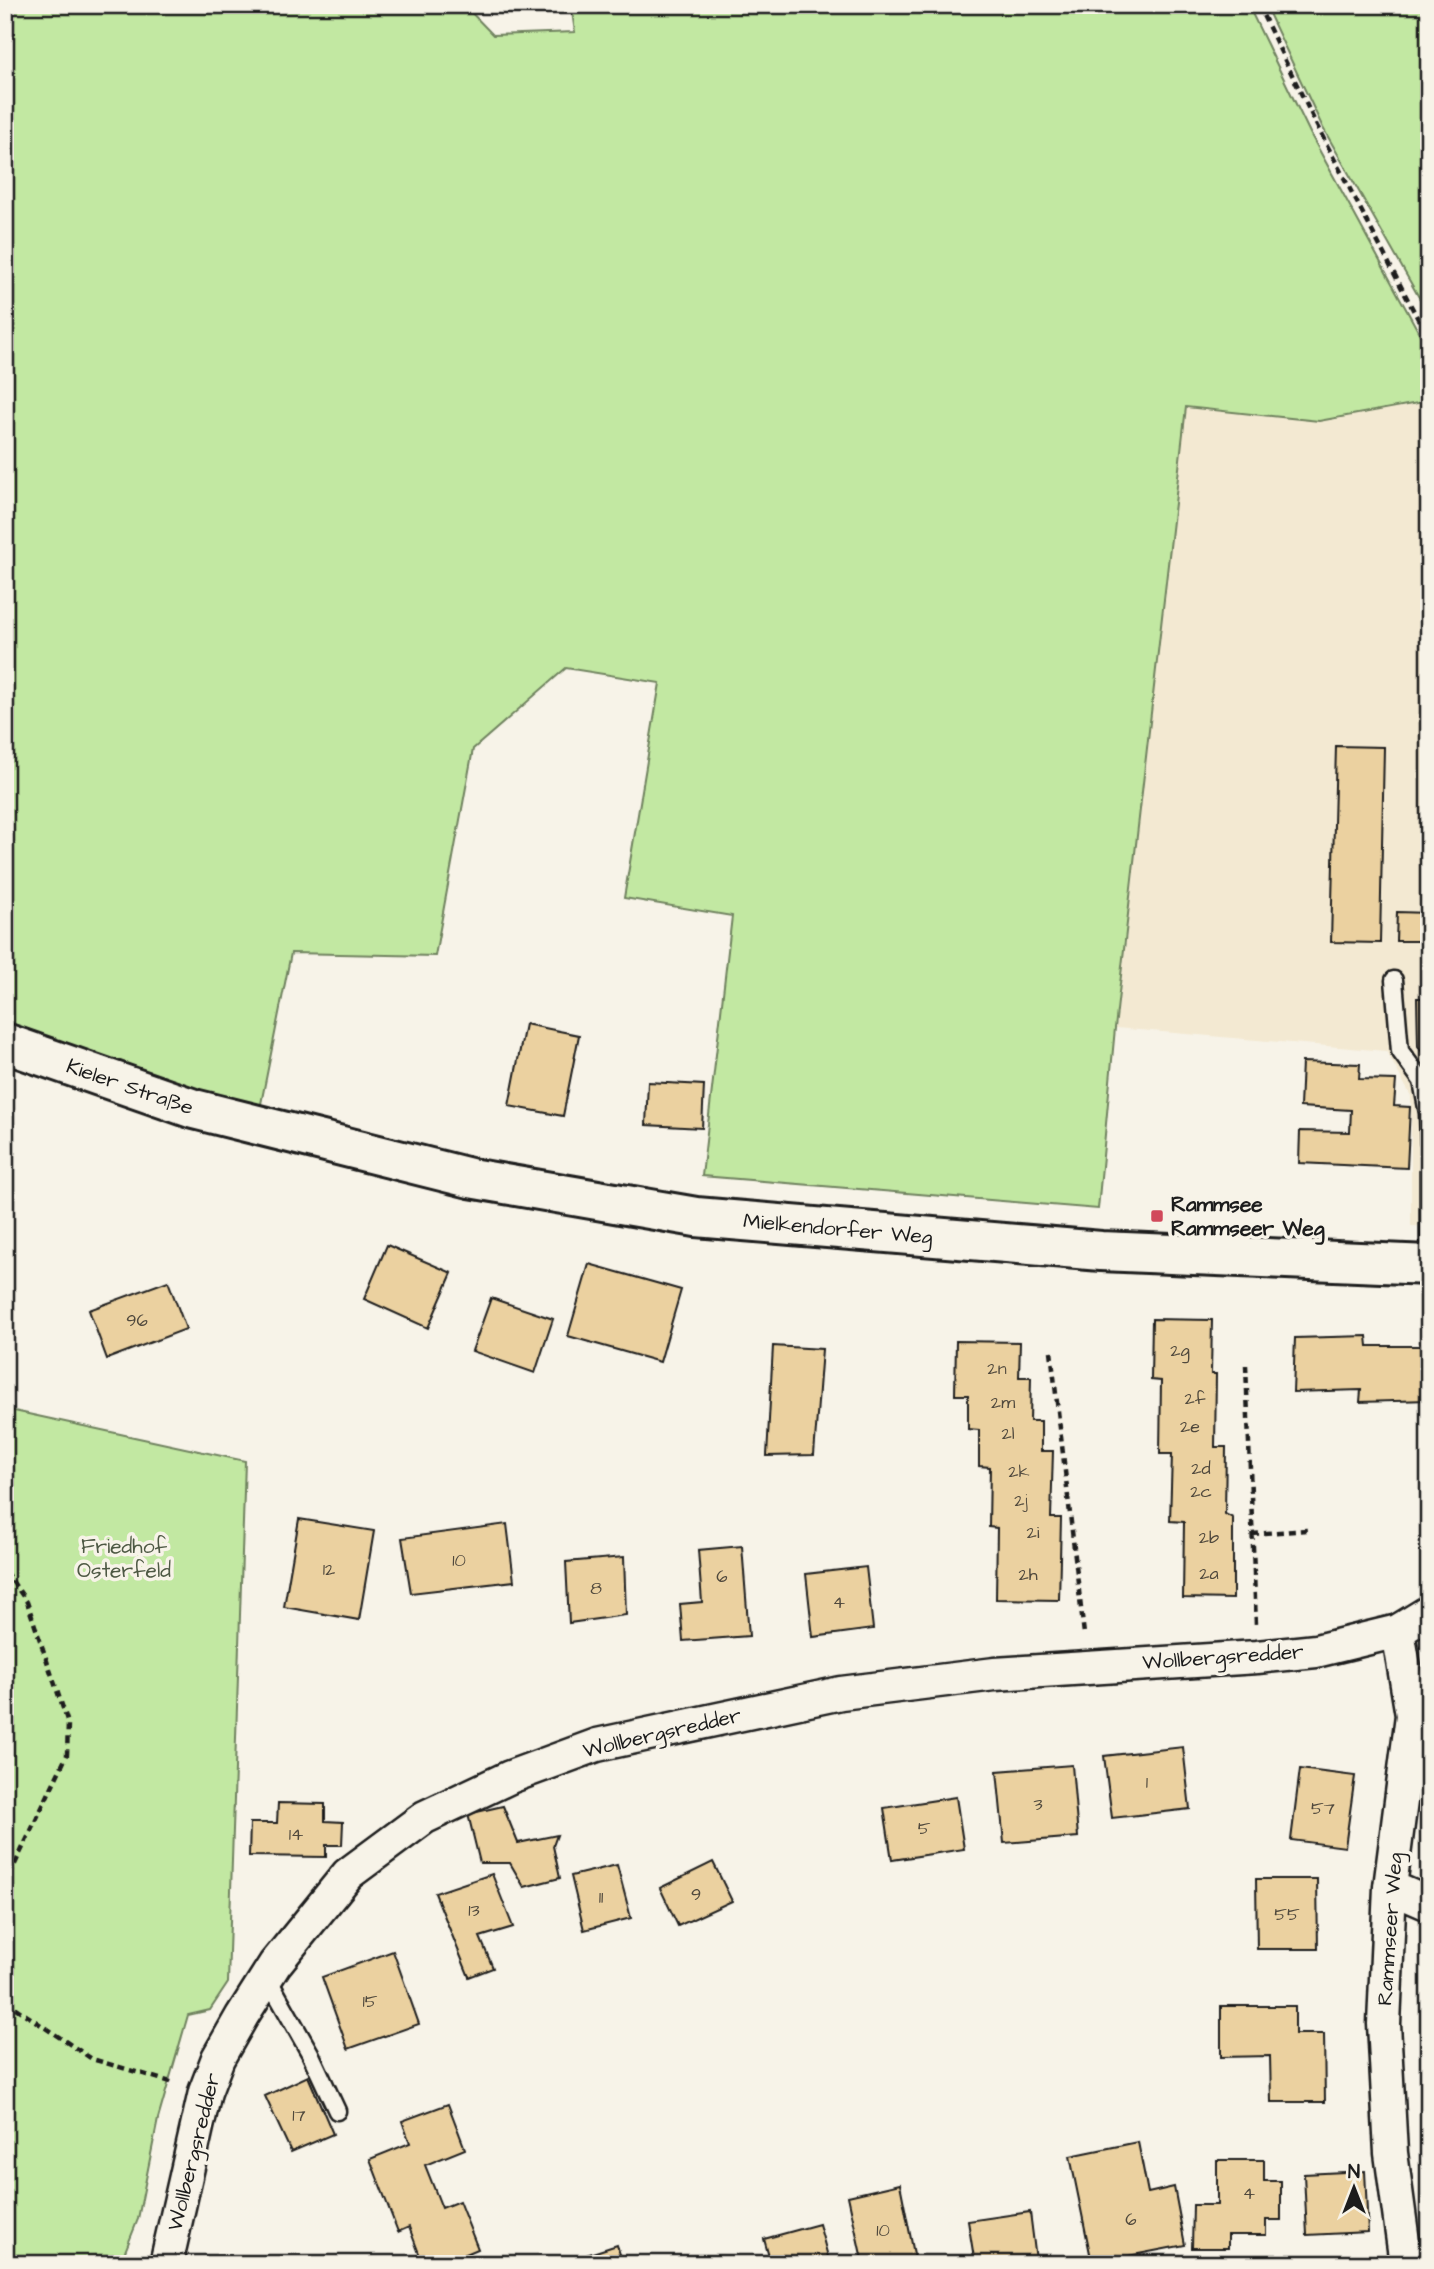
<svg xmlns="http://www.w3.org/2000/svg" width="1434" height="2269" font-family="'Architects Daughter',sans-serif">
  <rect width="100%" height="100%" fill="#f7f3e8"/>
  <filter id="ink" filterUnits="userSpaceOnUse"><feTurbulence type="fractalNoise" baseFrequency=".0143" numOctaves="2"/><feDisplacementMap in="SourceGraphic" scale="14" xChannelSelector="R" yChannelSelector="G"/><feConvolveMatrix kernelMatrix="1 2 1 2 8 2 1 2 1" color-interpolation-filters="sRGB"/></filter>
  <g filter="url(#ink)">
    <path fill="#f3e9d2" d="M1429,401V1227L1411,1226V1096L1386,1051L1116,1028L1186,407L1319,421Z"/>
    <path fill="#c2e8a2" stroke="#6f825f" stroke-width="2" d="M5,5H464L493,35L575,32L571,5H1248L1311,135L1429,351V401L1319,421L1186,407L1115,1028L1098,1209L702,1176L732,916L624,898L660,683L566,668L473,749L435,956L291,953L257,1124L5,1043Z
      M1265,5H1429V315L1323,128Z
      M5,1409L245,1461L228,1983L210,2010L188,2015L158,2119L138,2219L120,2264H5Z"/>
    <path fill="#ebd1a0" stroke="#1c1c1c" stroke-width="2" d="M1336,746L1384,747L1380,943L1331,942Z
      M1397,912L1429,913V941H1396Z
      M1417,998H1429V1063L1418,1046Z
      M525,1024L579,1035L563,1116L509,1106Z
      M1302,1062L1360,1064L1359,1079L1396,1080L1394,1106L1410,1107L1407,1168L1299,1163L1300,1131L1350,1132L1351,1110L1300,1107Z
      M648,1082L704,1085L702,1128L646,1125Z
      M387,1245L452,1273L428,1328L364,1299Z
      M589,1264L681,1290L660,1362L568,1336Z
      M168,1281L186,1329L107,1359L89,1310Z
      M491,1298L553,1319L535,1373L472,1351Z
      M1152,1319L1212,1320L1211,1374H1216L1215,1447H1226L1225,1514L1233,1518V1599L1183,1598L1184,1522L1170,1521L1172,1454H1160L1161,1381L1151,1380Z
      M1367,1336L1368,1346H1429V1400L1360,1402L1361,1390L1293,1392L1295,1338Z
      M956,1341L1020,1342L1019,1377H1031L1030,1421H1041V1451H1053L1051,1518H1061L1059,1600L996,1599L997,1528L989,1527L990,1467L979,1466V1430L968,1429V1395H955Z
      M773,1346L822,1349L814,1455L767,1456Z
      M299,1519L374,1531L359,1620L284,1607Z
      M507,1524L514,1581L411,1593L402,1538Z
      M742,1546L749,1636L683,1641L680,1604L702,1602L698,1550Z
      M624,1557L626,1615L569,1623L566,1562Z
      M866,1567L873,1629L813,1637L806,1574Z
      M1183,1747L1190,1809L1112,1818L1104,1756Z
      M1072,1765L1078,1837L1004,1843L997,1771Z
      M1300,1769L1355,1776L1345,1847L1291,1840Z
      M956,1797L964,1849L892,1860L884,1808Z
      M278,1803L325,1804V1821L343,1822L342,1845H326V1857L249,1856L250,1823H277Z
      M503,1806L518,1843L557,1835L553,1846L560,1878L524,1887L510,1863H480L468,1814Z
      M713,1862L732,1901L678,1926L660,1888Z
      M617,1865L631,1918L584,1930L571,1876Z
      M492,1874L513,1927L480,1937L493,1968L469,1977L435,1893Z
      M1256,1879H1317L1318,1949H1257Z
      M393,1951L419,2024L348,2049L322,1977Z
      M1221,2006H1295V2034H1324L1325,2102H1271L1270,2056L1221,2057Z
      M308,2076L333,2134L291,2152L265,2096Z
      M448,2104L465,2149L425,2165L442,2208L459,2201L478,2249L442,2264H423L409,2227L398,2232L370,2159L410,2143L402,2121Z
      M1138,2142L1148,2193L1174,2187L1185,2245L1092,2263L1070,2156Z
      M1217,2160H1264V2181H1281V2220H1266V2235H1228V2248H1192L1193,2205H1217Z
      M1365,2171L1368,2232L1307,2235L1304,2174Z
      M900,2184L916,2264H863L848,2196Z
      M1030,2212L1036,2260L1006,2264H975L968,2221Z
      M819,2224L830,2264H771L764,2239Z
      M617,2245L623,2264H569L568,2261Z"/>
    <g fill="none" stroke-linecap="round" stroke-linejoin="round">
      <defs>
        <path id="service" d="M1394,980L1400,1051L1422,1081L1428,1113L1429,1144
          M1429,1171V1247
          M267,1977L310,2053L337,2111"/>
        <path id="minor" d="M1398,1631L1412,1715L1390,1887L1384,2024L1391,2153L1406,2264
          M1390,1887L1429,1904
          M166,2264L205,2092L218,2058L242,2016L275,1964L348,1874L425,1817L510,1777L597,1745L841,1693L995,1674L1257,1657L1316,1651L1398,1631L1429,1612"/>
        <path id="tertiary" d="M5,1043L194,1109L470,1178L696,1217L1101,1251L1429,1265"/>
      </defs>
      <use href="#service" stroke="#1c1c1c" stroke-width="21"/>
      <use href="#minor" stroke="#1c1c1c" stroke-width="37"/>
      <use href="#tertiary" stroke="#1c1c1c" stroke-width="44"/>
      <path stroke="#1c1c1c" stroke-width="4.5" stroke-dasharray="7 5" stroke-linecap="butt" d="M1258,5L1317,126L1429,340
        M1051,1351L1084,1634
        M1246,1365L1256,1625
        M1252,1534L1307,1530
        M5,1571L27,1602L68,1723L67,1755L5,1885
        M5,2001L92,2059L174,2083"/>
      <use href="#service" stroke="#f7f3e8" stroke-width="16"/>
      <use href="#minor" stroke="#f7f3e8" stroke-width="32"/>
      <use href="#tertiary" stroke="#f7f3e8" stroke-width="38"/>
    </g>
  </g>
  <rect fill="#d1495b" stroke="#f7f3e8" stroke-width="2.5" x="1150" y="1209" width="14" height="14" rx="3.5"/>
  <g text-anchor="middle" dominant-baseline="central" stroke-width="7" stroke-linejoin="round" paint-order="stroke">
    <g font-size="18" fill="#50493d">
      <text x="137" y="1320">96</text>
      <text x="1180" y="1350">2g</text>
      <text x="997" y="1368">2n</text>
      <text x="1195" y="1398">2f</text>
      <text x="1003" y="1402">2m</text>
      <text x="1190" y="1426">2e</text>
      <text x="1008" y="1433">2l</text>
      <text x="1201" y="1468">2d</text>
      <text x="1019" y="1471">2k</text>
      <text x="1201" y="1491">2c</text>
      <text x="1021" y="1500">2j</text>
      <text x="1033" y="1532">2i</text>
      <text x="1209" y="1537">2b</text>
      <text x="459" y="1560">10</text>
      <text x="329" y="1569">12</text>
      <text x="1209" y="1573">2a</text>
      <text x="1028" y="1574">2h</text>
      <text x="722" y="1576">6</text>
      <text x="596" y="1588">8</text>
      <text x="839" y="1602">4</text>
      <text x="1147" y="1782">1</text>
      <text x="1038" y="1804">3</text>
      <text x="1323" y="1808">57</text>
      <text x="924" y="1828">5</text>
      <text x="296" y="1834">14</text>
      <text x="696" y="1894">9</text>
      <text x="601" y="1897">11</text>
      <text x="474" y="1910">13</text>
      <text x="1287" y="1914">55</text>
      <text x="370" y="2001">15</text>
      <text x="299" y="2115">17</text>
      <text x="1249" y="2193">4</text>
      <text x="1131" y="2219">6</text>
      <text x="883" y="2230">10</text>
    </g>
    <g font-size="21" fill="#1c1c1c" stroke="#f7f3e8">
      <text transform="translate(130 1087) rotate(19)">Kieler Straße</text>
      <text transform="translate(838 1229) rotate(5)">Mielkendorfer Weg</text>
      <text transform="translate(1223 1657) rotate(-4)">Wollbergsredder</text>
      <text transform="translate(662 1733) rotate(-13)">Wollbergsredder</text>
      <text transform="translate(1390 1929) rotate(-86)">Rammseer Weg</text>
      <text transform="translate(194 2152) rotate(-76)">Wollbergsredder</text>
    </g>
    <g font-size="21" font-weight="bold" fill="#1c1c1c" stroke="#f7f3e8" text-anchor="start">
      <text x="1171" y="1204">Rammsee<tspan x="1171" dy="24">Rammseer Weg</tspan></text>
    </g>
    <g font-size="21" fill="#4e5944" stroke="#f7f3e8">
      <text x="124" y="1546">Friedhof<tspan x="124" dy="24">Osterfeld</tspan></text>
    </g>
  </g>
  <rect width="1434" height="2269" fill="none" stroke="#f7f3e8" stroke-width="28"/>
  <rect x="14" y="14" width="1406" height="2241" fill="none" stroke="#1c1c1c" stroke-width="2.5" filter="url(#ink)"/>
  <g transform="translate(1354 2188)" stroke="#f7f3e8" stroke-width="5" paint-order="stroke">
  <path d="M0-5L12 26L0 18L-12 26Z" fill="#1c1c1c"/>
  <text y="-10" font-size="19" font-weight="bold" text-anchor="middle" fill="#1c1c1c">N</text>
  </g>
</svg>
